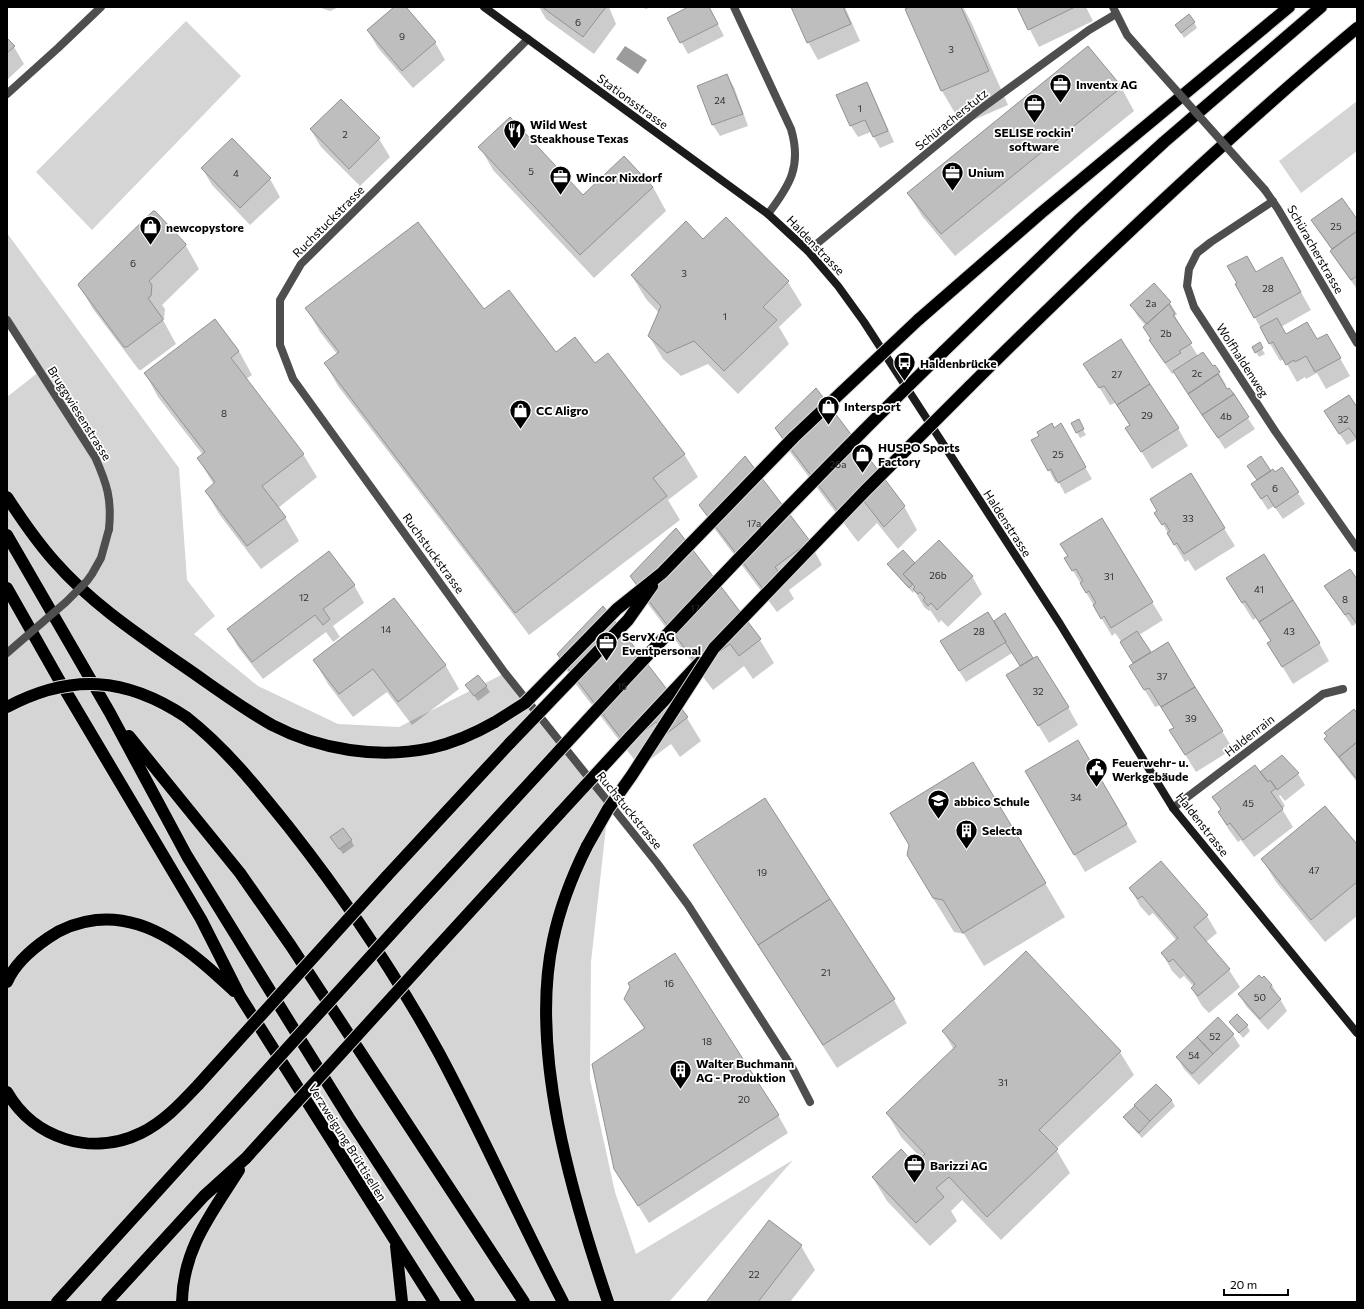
<svg xmlns="http://www.w3.org/2000/svg" width="1364" height="1309" font-family="Commissioner,sans-serif">
  <rect width="100%" height="100%" fill="#fff"/>
  <path fill="#d5d5d5" d="M186,21L241,76L92,230L36,172Z
    M1357,101V151L1301,193L1279,161Z
    M7,233L179,468L187,580L215,616L194,634L258,686L338,724L399,727L505,673L608,809L591,962L590,1079L615,1192L636,1254L793,1160L669,1302H7V397L40,371L7,320Z"/>
  <path fill="#9c9c9c" d="M625,46L647,60L638,74L616,59Z"/>
  <path fill="#0003" d="M318,7H339L330,11Z
    M395,7H405L435,42L445,60L413,88L378,48L368,31Z
    M539,7H609L616,24L594,54L546,19Z
    M642,7H651L646,9Z
    M690,7H709L724,36L688,54L668,18Z
    M792,7H845L860,41L818,60L808,42Z
    M912,7H963L972,24L1008,105L962,125L942,91L906,10Z
    M1018,7H1086L1093,21L1039,47Z
    M1194,22L1197,28L1184,38L1176,25Z
    M7,39L14,47L24,64L7,80Z
    M727,75L734,87L748,126L720,136L713,125L698,86Z
    M866,83L873,95L894,142L880,148L871,132L858,137L851,126L838,96Z
    M1121,87L1134,111L955,256L922,216L908,193Z
    M341,100L379,139L390,157L360,186L321,147L311,130Z
    M232,139L270,179L280,197L250,225L212,185L202,168Z
    M480,147L583,196L653,187L666,211L594,278L493,170Z
    M726,218L788,282L802,305L779,327L789,344L738,394L708,364L681,376L663,359L649,336L659,313L646,299L632,276L703,240Z
    M1357,220V289L1338,263L1331,251L1332,250L1312,221Z
    M185,244L199,269L162,305L165,309L164,319L163,320L176,344L141,370H139L93,309L79,285Z
    M1256,273L1292,276L1311,310L1281,327L1285,335L1317,341L1327,335L1350,376L1326,389L1317,373L1306,379L1305,377L1297,382L1284,359L1280,361L1236,285Z
    M1170,303L1177,314L1175,316L1181,326H1179L1198,356L1213,367L1215,366L1226,385L1224,386L1227,390L1229,389L1255,429L1225,449L1175,372L1172,374L1157,352L1144,327L1146,326L1138,317L1131,305Z
    M307,309L484,310L556,353L595,364L684,454L698,477L668,500L680,520L529,635L338,386L325,363L337,354L320,332Z
    M1259,344L1265,354L1259,357L1253,347Z
    M239,351L252,375L246,379L303,454L317,477L278,508L285,517L299,541L261,569L219,514L206,491L214,485L198,458L203,455L158,397L145,373Z
    M1085,364L1178,428L1188,446L1152,469L1127,428L1130,426L1115,403L1110,405Z
    M1357,409V439L1347,445L1332,423Z
    M1078,421L1086,435L1080,438L1072,424Z
    M1061,425L1092,479L1065,494L1058,481L1055,482L1049,470L1054,429Z
    M776,429L904,506L917,530L898,549L877,523L858,542L790,452Z
    M1282,468L1305,504L1283,519L1274,506L1268,510L1259,496L1271,472L1274,473Z
    M1191,475L1235,546L1195,571L1188,560L1185,562L1156,513Z
    M700,505L809,541L822,565L789,590L794,599L777,612L714,528Z
    M1102,520L1163,620L1139,635L1151,654L1222,731L1233,749L1196,772L1181,748L1175,728L1160,705L1155,707L1141,684L1134,664L1123,644L1115,633L1112,636L1066,559L1068,557L1061,544Z
    M676,530L760,640L774,663L753,679L744,666L713,690L645,600L631,577Z
    M888,565L972,576L982,594L948,627L941,620L939,623L930,610L929,611L924,607L917,595L914,591L913,593L892,570Z
    M1227,579L1319,643L1329,661L1293,684L1268,643L1271,641L1256,618L1253,620Z
    M1357,580V625L1356,624L1352,626L1326,587Z
    M354,585L364,603L333,626L340,637L333,642L326,632L263,679L238,647L228,629Z
    M394,599L446,666L459,689L412,725L387,692L353,717L328,684L314,660Z
    M603,607L687,718L701,741L680,757L671,744L640,767L571,678L558,654Z
    M1005,615L1033,660L1068,707L1078,725L1049,743L1018,692L1021,667L1012,653L966,682L948,653Z
    M466,685L486,686L490,692L478,701Z
    M1357,714V782L1332,750L1325,739L1327,737L1325,733Z
    M1078,741L1137,842L1085,872L1026,772Z
    M1282,757L1298,774L1305,785L1285,801L1280,795L1279,796L1285,806L1282,809L1293,827L1254,857L1241,840L1238,842L1229,830L1219,813L1221,811L1214,798L1263,776Z
    M765,800L894,1000L907,1023L837,1068L708,868Z
    M351,840L354,846L343,854L335,843Z
    M1357,846V916L1325,942L1276,882L1262,859Z
    M1045,883L1065,917L984,966L964,934L954,932L928,890Z
    M1130,888L1207,916L1217,933L1206,942L1229,970L1240,987L1209,1013L1202,1006L1192,989L1194,987L1184,976L1180,979L1172,971L1162,953L1177,941L1153,913L1149,916L1140,906Z
    M1026,953L1120,1052L1134,1075L1056,1149L1070,1173L1001,1240L962,1200L951,1211L957,1221L930,1246L887,1201L873,1178L915,1165L922,1159L901,1137L887,1113L954,1050L943,1031Z
    M1272,985L1287,1011L1268,1030L1246,1006L1239,994Z
    M625,999L778,1115L788,1133L649,1223L626,1186L645,1030Z
    M1230,1022L1247,1026L1250,1031L1243,1038Z
    M1233,1035L1240,1046L1199,1085L1184,1069L1177,1057Z
    M1156,1085L1172,1101L1175,1106L1142,1138L1127,1122L1124,1117Z
    M801,1246L815,1270L790,1302H708Z"/>
  <path fill="#bebebe" stroke="#929292" d="M394,7H406L436,42L402,71L367,30Z
    M542,7H606L583,37Z
    M688,7H709L718,24L680,43L667,18Z
    M791,7H843L851,24L807,43Z
    M910,7H961L989,71L941,91L905,9Z
    M1017,7H1075L1028,30Z
    M1189,14L1195,22L1181,33L1175,25Z
    M7,38L15,46L7,53Z
    M1088,46L1122,87L941,234L907,193Z
    M727,74L743,114L712,125L697,86Z
    M867,82L888,131L873,137L865,120L850,126L836,95Z
    M341,99L380,138L349,169L310,129Z
    M510,117L583,195L624,156L653,187L580,255L478,147Z
    M232,138L271,178L240,208L201,168Z
    M1342,198L1357,219V231L1332,249L1311,220Z
    M153,211H155L186,244V245L149,281L152,285L151,296L148,298L163,319V320L127,347H124L78,285L79,283Z
    M726,217L789,281L763,307L777,320L724,371L694,341L667,353L648,336L661,306L631,275L686,221L703,239Z
    M418,222L484,309L509,290L556,352L575,337L595,363L608,353L685,454L653,478L667,496L515,613L324,363L339,352L305,308Z
    M1357,231V276L1351,280L1330,251Z
    M1247,256L1256,272L1282,257L1301,292L1254,318L1235,284L1237,283L1227,266Z
    M1154,283L1171,302L1147,324L1130,305Z
    M1169,304L1175,314L1173,315L1192,343L1179,351L1181,353L1165,363L1149,340L1151,339L1143,327Z
    M1277,318L1286,334L1307,322L1317,339L1327,334L1341,358L1315,372L1306,356L1295,362L1294,360L1286,365L1273,342L1269,344L1260,327Z
    M215,319L239,351L231,358L304,454L262,486L286,517L247,546L205,491L215,482L197,458L205,452L144,373Z
    M1121,339L1150,384L1117,405L1104,386L1099,388L1083,364Z
    M1260,342L1263,348L1255,353L1252,347Z
    M1203,352L1213,366L1215,365L1220,372L1188,394L1173,371Z
    M1218,374L1227,389L1229,388L1234,394L1202,415L1188,394Z
    M1150,384L1179,428L1141,452L1125,428L1130,425L1117,405Z
    M816,388L905,506L884,527L863,500L844,519L775,428Z
    M1234,394L1249,417L1218,438L1202,415Z
    M1349,395L1357,407V439L1349,428L1339,434L1324,411Z
    M1079,419L1084,429L1076,433L1071,423Z
    M1052,423L1054,428L1061,423L1086,467L1058,483L1051,469L1048,471L1031,440L1039,436L1037,432Z
    M745,456L810,541L775,567L781,575L763,589L699,505Z
    M1261,456L1271,471L1257,480L1247,466Z
    M1282,467L1299,492L1275,508L1267,495L1261,499L1251,484L1273,469L1275,472Z
    M1191,473L1225,528L1184,554L1177,543L1174,545L1167,533L1170,531L1165,523L1162,525L1154,513L1157,511L1150,499Z
    M1102,518L1153,602L1111,628L1104,616L1101,619L1093,605L1096,603L1089,591L1086,593L1080,583L1083,581L1076,569L1072,571L1064,558L1068,556L1060,544Z
    M676,528L761,639L739,656L730,644L699,667L630,576Z
    M939,540L973,576L937,610L931,603L928,606L923,600L925,598L920,592L918,594L913,589L915,587L903,574Z
    M903,550L915,563L903,574L913,584L909,588L887,564Z
    M329,551L355,585L323,609L330,619L323,625L315,615L252,662L227,629Z
    M1264,554L1293,600L1259,622L1245,601L1242,603L1226,578Z
    M1350,569L1357,579V624L1349,613L1345,615L1324,586Z
    M394,598L446,665L398,702L373,669L339,694L313,660Z
    M1293,600L1320,643L1282,667L1267,643L1271,641L1259,622Z
    M603,606L688,717L666,734L656,722L626,745L557,654Z
    M988,612L1006,642L959,671L940,641Z
    M1005,613L1033,658L1020,666L1005,642H1006L994,621Z
    M1137,631L1151,652L1133,663L1120,642Z
    M1168,642L1195,687L1161,707L1149,688L1144,690L1129,666Z
    M1037,656L1069,707L1038,726L1006,675Z
    M478,675L487,686L474,696L465,685Z
    M1195,687L1223,731L1185,755L1169,730L1174,728L1161,707Z
    M1354,709L1357,713V742L1339,757L1324,739L1327,736L1324,733Z
    M1078,740L1127,824L1074,855L1025,771Z
    M1357,742V777L1356,778L1339,757Z
    M1282,755L1299,773L1277,790L1270,780L1268,782L1260,772Z
    M973,762L1046,883L963,933L943,900L933,898L907,855L909,845L890,813Z
    M1255,765L1268,782L1270,780L1276,788L1271,792L1283,809L1243,840L1230,823L1227,825L1218,812L1221,809L1212,797Z
    M765,798L830,899L758,945L693,845Z
    M1325,806L1357,844V882L1311,920L1261,859Z
    M343,828L352,840L339,849L330,837Z
    M1161,861L1208,915L1194,927L1230,969L1198,996L1191,988L1195,984L1173,959L1169,962L1161,953L1178,938L1142,896L1138,899L1129,888Z
    M830,899L895,999L823,1045L758,945Z
    M1026,951L1121,1051L1039,1130L1058,1149L987,1217L949,1177L936,1188L944,1197L916,1223L872,1177L901,1149L915,1164L925,1154L886,1113L956,1046L942,1031Z
    M675,953L779,1115L638,1206L614,1169L592,1064L645,1028L624,999L630,987L628,983Z
    M1259,975L1262,978L1264,976L1272,985L1270,987L1281,999L1260,1019L1238,994Z
    M1237,1014L1248,1025L1239,1033L1229,1022Z
    M1218,1017L1234,1034L1213,1054L1197,1037Z
    M1197,1037L1213,1054L1192,1074L1176,1057Z
    M1156,1084L1172,1100L1150,1121L1134,1105Z
    M1135,1106L1150,1121L1139,1133L1123,1117Z
    M769,1220L802,1245L758,1302H706Z"/>
  <g fill="none" stroke-linecap="round" stroke-linejoin="round">
    <defs>
      <path id="highway" d="M918,320L1041,213L1289,7
        M943,352L1078,221L1164,142L1321,7
        M969,387C1094,263 1222,141 1357,28
        M7,497C22,520 37,542 55,562C90,602 136,633 179,663C210,684 240,707 272,725C320,750 378,759 431,748C453,743 474,734 495,722
        M7,535L110,713L187,856L261,976L349,1118L469,1302
        M7,588L58,678L201,919L240,996L434,1302
        M186,717C227,749 259,790 291,830C346,900 396,975 439,1053C483,1135 520,1220 563,1302
        M129,736L240,873L291,946L524,1302
        M629,738L703,659
        M587,846C572,876 560,907 553,940C529,1051 572,1196 608,1302
        M386,877L510,743
        M409,914L535,777
        M433,952L561,812
        M7,982C15,963 32,949 48,938C62,928 79,922 96,920C152,914 196,956 234,991
        M7,1092C34,1139 92,1157 141,1133C165,1121 182,1102 199,1084
        M396,1246L402,1302
        M57,1302L222,1120
        M107,1302L204,1196L246,1158
        M182,1302C183,1248 212,1213 239,1170"/>
    </defs>
    <use href="#highway" stroke="#dbdbdb" stroke-width="14"/>
    <path stroke="#4e4e4e" stroke-width="8" d="M734,7L791,129C802,166 790,185 768,214
      M1113,7L1127,35L1142,52
      M528,39L301,264L280,300V345L293,379L505,673L657,863L688,905L793,1069L810,1102
      M7,94L58,48L101,7
      M1265,190L1278,209L1357,343
      M1273,201L1211,242L1197,253L1189,269L1187,286L1194,307L1275,431L1357,548
      M808,251L978,111L1089,30L1116,14
      M7,320L95,457C107,484 112,499 109,529
      M1173,808L1323,694L1343,689"/>
    <path stroke="#1b1b1b" stroke-width="8" d="M484,7L768,214L808,251L838,286L864,322L1060,624L1173,808L1357,1033"/>
    <use href="#highway" stroke="#000" stroke-width="12"/>
    <defs>
      <path id="highway-bridge" d="M7,707C71,673 126,677 186,717
        M495,722L525,703L617,609L662,573L794,437L918,320
        M510,743L628,620L652,586
        M535,777C668,632 802,489 943,352
        M561,812L629,738
        M587,846L608,809L632,775L714,648L866,490L969,387
        M199,1084L386,877
        M222,1120L409,914
        M246,1158L433,952"/>
    </defs>
    <use href="#highway-bridge" stroke="#dbdbdb" stroke-width="14" stroke-linecap="butt"/>
    <path stroke="#4e4e4e" stroke-width="8" d="M1142,52L1265,190
      M7,653L66,602L87,581L92,574L101,558L109,529"/>
    <use href="#highway-bridge" stroke="#000" stroke-width="12"/>
  </g>
  <defs>
    <symbol id="office-pin" viewBox="-11 -11 22 30"><path d="M0 17L-7.5 6A9.5 9.5 0 1 1 7.5 6Z" fill="#000" stroke="#fff"/><path d="M-6-3h4V-5.5h4V-3h4V5H-6ZM-1-4.5V-3h2v-1.5ZM-6 0V1H6V0Z" fill="#fff"/></symbol>
    <symbol id="restaurant-pin" viewBox="-11 -11 22 30"><path d="M0 17L-7.5 6A9.5 9.5 0 1 1 7.5 6Z" fill="#000" stroke="#fff"/><path d="M-5-6h1v4h1v-4h1v4h1v-4h1v5L-1.5 .5V6h-2V.5L-5-1ZM5-6V6H3V1.5H1.5Q1.5-4 5-6Z" fill="#fff"/></symbol>
    <symbol id="shop-pin" viewBox="-11 -11 22 30"><path d="M0 17L-7.5 6A9.5 9.5 0 1 1 7.5 6Z" fill="#000" stroke="#fff"/><path d="M-5-2.5h2.3a2.7 3.5 0 0 1 5.4 0H5L5.5 6h-11ZM-1.5-2.5h3a1.5 2.3 0 0 0-3 0Z" fill="#fff"/></symbol>
    <symbol id="bus-pin" viewBox="-11 -11 22 30"><path d="M0 17L-7.5 6A9.5 9.5 0 1 1 7.5 6Z" fill="#000" stroke="#fff"/><path d="M-5-6H5V4H4V6H2V4H-2V6H-4V4H-5ZM-3.5-4V0h7V-4ZM-3.5 1.2v1.5H-2V1.2ZM2 1.2v1.5H3.5V1.2Z" fill="#fff"/></symbol>
    <symbol id="civic-pin" viewBox="-11 -11 22 30"><path d="M0 17L-7.5 6A9.5 9.5 0 1 1 7.5 6Z" fill="#000" stroke="#fff"/><path d="M-.6-6.5H3V-4.5H.6V-3L4-1V1h2V6H-6V1h2V-1L-.6-3ZM-1.2 2.5V6h2.4V2.5Z" fill="#fff"/></symbol>
    <symbol id="school-pin" viewBox="-11 -11 22 30"><path d="M0 17L-7.5 6A9.5 9.5 0 1 1 7.5 6Z" fill="#000" stroke="#fff"/><path d="M0-5L7-2L0 1L-7-2ZM-4 1L0 2.5L4 1V4Q0 6-4 4Z" fill="#fff"/></symbol>
    <symbol id="building-pin" viewBox="-11 -11 22 30"><path d="M0 17L-7.5 6A9.5 9.5 0 1 1 7.5 6Z" fill="#000" stroke="#fff"/><path d="M-4-6H4V6H1V3H-1V6H-4ZM-2.5-4.3h1.7v1.8h-1.7ZM.8-4.3h1.7v1.8H.8ZM-2.5-1h1.7V.8h-1.7ZM.8-1h1.7V.8H.8Z" fill="#fff"/></symbol>
  </defs>
  <g fill-rule="evenodd">
    <use href="#office-pin" x="1048" y="72" width="25" height="34"/>
    <use href="#office-pin" x="1022" y="92" width="25" height="34"/>
    <use href="#restaurant-pin" x="502" y="118" width="25" height="34"/>
    <use href="#office-pin" x="940" y="160" width="25" height="34"/>
    <use href="#office-pin" x="548" y="164" width="25" height="34"/>
    <use href="#shop-pin" x="138" y="214" width="25" height="34"/>
    <use href="#bus-pin" x="892" y="350" width="25" height="34"/>
    <use href="#shop-pin" x="816" y="394" width="25" height="34"/>
    <use href="#shop-pin" x="508" y="398" width="25" height="34"/>
    <use href="#shop-pin" x="850" y="442" width="25" height="34"/>
    <use href="#office-pin" x="594" y="630" width="25" height="34"/>
    <use href="#civic-pin" x="1084" y="756" width="25" height="34"/>
    <use href="#school-pin" x="926" y="788" width="25" height="34"/>
    <use href="#building-pin" x="954" y="818" width="25" height="34"/>
    <use href="#building-pin" x="668" y="1058" width="25" height="34"/>
    <use href="#office-pin" x="902" y="1152" width="25" height="34"/>
  </g>
  <g text-anchor="middle" dominant-baseline="central" stroke-width="3.5" stroke-linejoin="round" paint-order="stroke">
    <g font-size="10" fill="#303030">
      <text x="578" y="22">6</text>
      <text x="402" y="36">9</text>
      <text x="951" y="49">3</text>
      <text x="720" y="100">24</text>
      <text x="860" y="108">1</text>
      <text x="345" y="134">2</text>
      <text x="531" y="171">5</text>
      <text x="236" y="173">4</text>
      <text x="1336" y="226">25</text>
      <text x="133" y="263">6</text>
      <text x="684" y="273">3</text>
      <text x="1268" y="288">28</text>
      <text x="1151" y="303">2a</text>
      <text x="725" y="316">1</text>
      <text x="1166" y="333">2b</text>
      <text x="1197" y="373">2c</text>
      <text x="1117" y="374">27</text>
      <text x="224" y="413">8</text>
      <text x="1147" y="415">29</text>
      <text x="1226" y="416">4b</text>
      <text x="1343" y="419">32</text>
      <text x="1058" y="454">25</text>
      <text x="838" y="464">26a</text>
      <text x="1275" y="488">6</text>
      <text x="1188" y="518">33</text>
      <text x="754" y="523">17a</text>
      <text x="938" y="575">26b</text>
      <text x="1109" y="576">31</text>
      <text x="1259" y="589">41</text>
      <text x="304" y="597">12</text>
      <text x="1345" y="599">8</text>
      <text x="695" y="608">17</text>
      <text x="386" y="629">14</text>
      <text x="979" y="631">28</text>
      <text x="1289" y="631">43</text>
      <text x="1162" y="676">37</text>
      <text x="622" y="686">15</text>
      <text x="1038" y="691">32</text>
      <text x="1191" y="718">39</text>
      <text x="1076" y="797">34</text>
      <text x="1248" y="803">45</text>
      <text x="1314" y="870">47</text>
      <text x="762" y="872">19</text>
      <text x="826" y="972">21</text>
      <text x="669" y="983">16</text>
      <text x="1260" y="997">50</text>
      <text x="1215" y="1036">52</text>
      <text x="707" y="1041">18</text>
      <text x="1194" y="1055">54</text>
      <text x="1003" y="1082">31</text>
      <text x="744" y="1099">20</text>
      <text x="754" y="1274">22</text>
    </g>
    <g font-size="12" font-weight="bold" fill="#000" stroke="#fff" text-anchor="start">
      <text x="1076" y="84">Inventx AG</text>
      <text x="530" y="124">Wild West<tspan x="530" dy="14">Steakhouse Texas</tspan></text>
      <text x="1034" y="132" text-anchor="middle">SELISE rockin'<tspan x="1034" dy="14">software</tspan></text>
      <text x="968" y="172">Unium</text>
      <text x="576" y="177">Wincor Nixdorf</text>
      <text x="166" y="227">newcopystore</text>
      <text x="920" y="363">Haldenbrücke</text>
      <text x="844" y="406">Intersport</text>
      <text x="536" y="410">CC Aligro</text>
      <text x="878" y="447">HUSPO Sports<tspan x="878" dy="14">Factory</tspan></text>
      <text x="622" y="636">ServX AG<tspan x="622" dy="14">Eventpersonal</tspan></text>
      <text x="1112" y="762">Feuerwehr- u.<tspan x="1112" dy="14">Werkgebäude</tspan></text>
      <text x="954" y="801">abbico Schule</text>
      <text x="982" y="830">Selecta</text>
      <text x="696" y="1063">Walter Buchmann<tspan x="696" dy="14">AG - Produktion</tspan></text>
      <text x="930" y="1165">Barizzi AG</text>
    </g>
    <g font-size="12" fill="#000" stroke="#fff">
      <text transform="translate(633 101) rotate(36)">Stationsstrasse</text>
      <text transform="translate(951 119) rotate(-39)">Schüracherstutz</text>
      <text transform="translate(328 221) rotate(-45)">Ruchstuckstrasse</text>
      <text transform="translate(816 245) rotate(46)">Haldenstrasse</text>
      <text transform="translate(1316 249) rotate(60)">Schüracherstrasse</text>
      <text transform="translate(1243 360) rotate(57)">Wolfhaldenweg</text>
      <text transform="translate(80 413) rotate(58)">Bruggwiesenstrasse</text>
      <text transform="translate(1008 523) rotate(57)">Haldenstrasse</text>
      <text transform="translate(434 553) rotate(54)">Ruchstuckstrasse</text>
      <text transform="translate(1249 735) rotate(-38)">Haldenrain</text>
      <text transform="translate(630 810) rotate(51)">Ruchstuckstrasse</text>
      <text transform="translate(1203 824) rotate(52)">Haldenstrasse</text>
      <text transform="translate(348 1142) rotate(58)">Verzweigung Brüttisellen</text>
    </g>
  </g>
  <rect width="1364" height="1309" fill="none" stroke="#000000" stroke-width="16"/>
  <path d="M1224 1289v6h64v-6" fill="none" stroke="#000000" stroke-width="2"/>
  <text x="1230" y="1289" font-size="12" fill="#000000" stroke="#ffffff" stroke-width="3" paint-order="stroke">20 m</text>
</svg>
